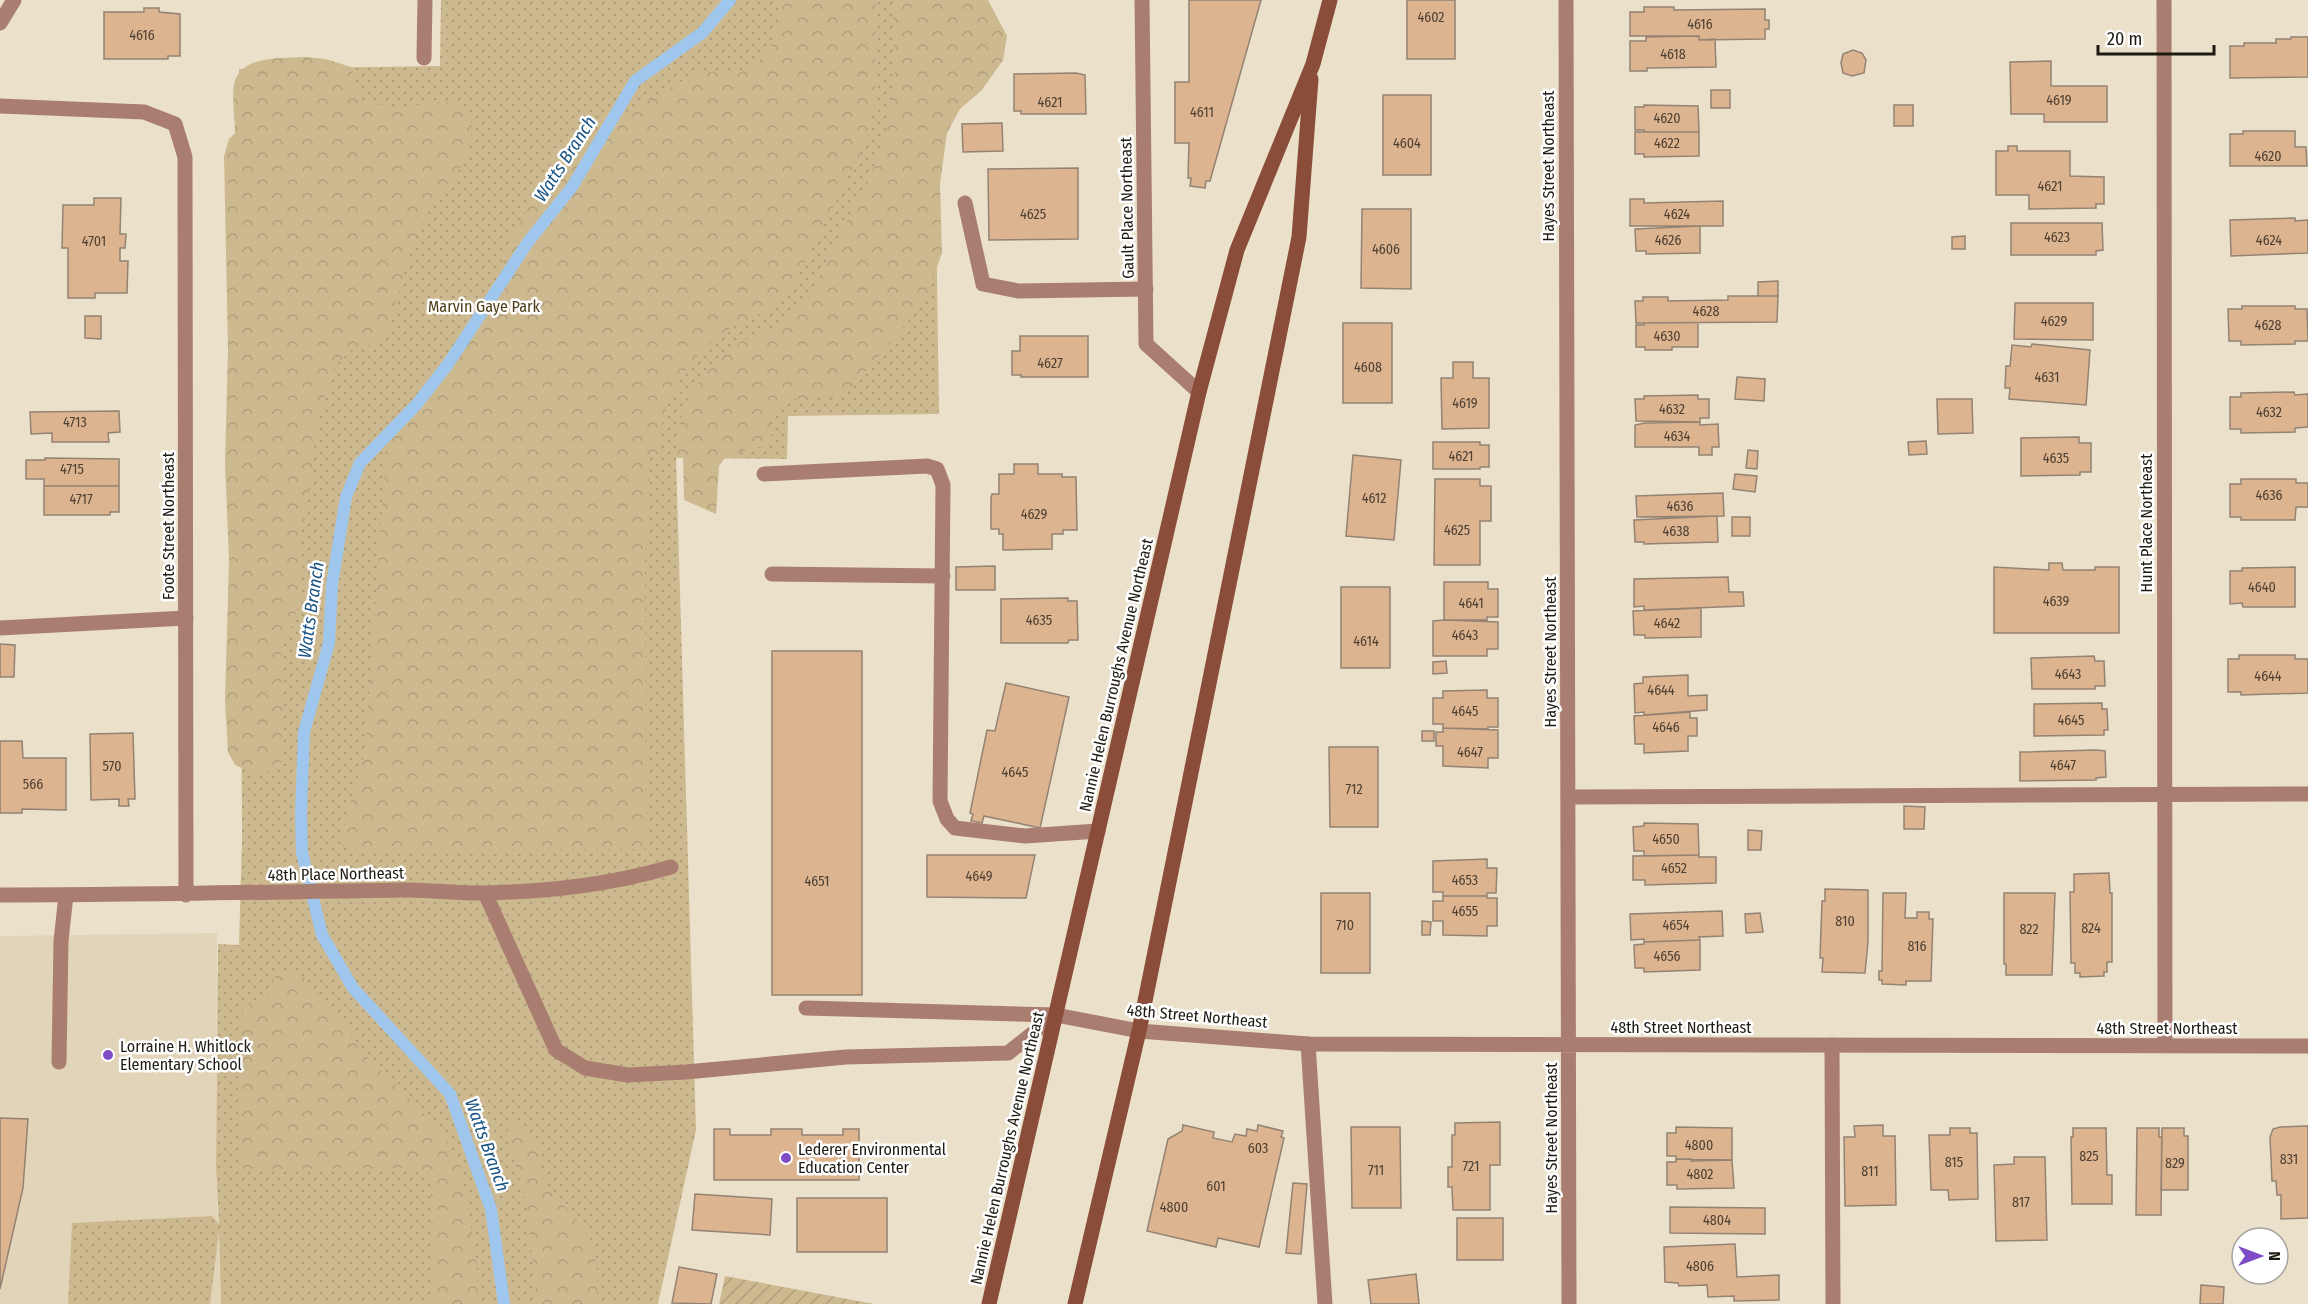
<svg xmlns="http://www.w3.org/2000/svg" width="2308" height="1304" font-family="'Fira Sans Condensed',sans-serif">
  <defs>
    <pattern id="grass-dots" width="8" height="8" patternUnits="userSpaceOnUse" patternTransform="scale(1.5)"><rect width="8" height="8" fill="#cdb98f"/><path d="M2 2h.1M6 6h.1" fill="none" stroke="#b09e7a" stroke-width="1.8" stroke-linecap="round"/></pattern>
    <pattern id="forest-crowns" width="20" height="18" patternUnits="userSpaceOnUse" patternTransform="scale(1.5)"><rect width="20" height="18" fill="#cdb98f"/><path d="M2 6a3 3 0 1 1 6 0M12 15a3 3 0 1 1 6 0" fill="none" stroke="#b09e7a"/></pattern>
    <pattern id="garden-furrows" width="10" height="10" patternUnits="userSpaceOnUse" patternTransform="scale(1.5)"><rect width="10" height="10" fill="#cdb98f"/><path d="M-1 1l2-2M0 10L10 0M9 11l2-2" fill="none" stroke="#b09e7a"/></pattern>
  </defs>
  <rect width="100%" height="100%" fill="#ebe1cb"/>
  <path fill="#e2d4b8" d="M217,933L216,1166L221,1304H0V936Z"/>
  <path fill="url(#grass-dots)" d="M441,0H933L939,414L788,416L787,459L676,458L696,1130L658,1304H221L219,1232L210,1304H68L72,1223L212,1216L219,1224L216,1166L218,944L239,945L242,840L239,69L440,66Z"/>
  <path fill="url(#forest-crowns)" d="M783,0H876L875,98L866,142L791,290C786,295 781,302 775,306C762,315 746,319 733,327C688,351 659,404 659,454H650L645,559L646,849L359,850L342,846L341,837L365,752L387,436L394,419L427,397L459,349L491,317L506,249L554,157L587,126L616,119L698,72L739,73L755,66L771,47L779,5Z
    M893,0H988L1007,36L1003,60L982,90L960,109L947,133L940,184L942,253L929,290L911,318L853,386L834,396L785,400L771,414V444L726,456L719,466L716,514L684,500L683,457L677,456L676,446L683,405L697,384L720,357L744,340L775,328L809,297L882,151L895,82Z
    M306,57L326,59L351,67L362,100L394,108L445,101L460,105L469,114L473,128L466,161L430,209L413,244L387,332L376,343L350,351L334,367L318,419L306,512L299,540L302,574L301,600L282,650L280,664L283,698L281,763L276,768L262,773L248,771L235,765L228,752L225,701L229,560L225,463L228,350L224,156L229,139L235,133C235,121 231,90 235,81C244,54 284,59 306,57Z
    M286,970L300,974L325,999L369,1059L429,1119L453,1151L461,1168L476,1256L479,1304H433L431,1178L427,1171L413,1168L240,1169L237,1036L243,1010L250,1002L265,997L277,974Z
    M519,1121C545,1141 535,1162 547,1187C552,1197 565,1206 572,1214C599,1244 598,1266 597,1304H537L526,1201L508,1137L507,1128L511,1122Z"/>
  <path fill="url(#garden-furrows)" d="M725,1276L874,1304H719Z"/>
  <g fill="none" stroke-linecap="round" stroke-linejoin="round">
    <path stroke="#9fc7ed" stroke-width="12" d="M504,1304L491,1209L450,1094L353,988L322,935L302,853L301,813L304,732L329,643L332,585L346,497L360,463L417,404L448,364L528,242L572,187L635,81L702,33L730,0"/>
  </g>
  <path fill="#ddb490" stroke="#948273" stroke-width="1.5" d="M1189,0H1261L1210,181H1206L1205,188L1190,186L1191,178H1188L1189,143H1175V82H1189Z
    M1407,0H1455V59H1407Z
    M1644,7H1674V10L1765,9V20H1769V29H1765V39L1699,40V36H1630V12H1644Z
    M144,8H159V12L180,14V56H168V59H104V12H144Z
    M1699,36V40L1715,39L1716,67L1647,68V71H1630V41H1646V37Z
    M2291,37H2308V77L2230,78V46H2244V43H2276V39H2291Z
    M1853,50L1862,53L1866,60L1864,73L1852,76L1843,73L1841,63L1843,54Z
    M2051,61V86H2107V122H2044V114H2011L2010,62Z
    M1076,73L1085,75L1086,114H1021V111H1014V74Z
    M1711,90H1730V108H1711Z
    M1383,95H1431V175H1383Z
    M1644,105L1698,106L1699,132H1644V130H1635V107H1644Z
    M1894,105H1913V126H1894Z
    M1002,123L1003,151L963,152L962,124Z
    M2243,131H2295V147H2306L2307,166H2230V134H2243Z
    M1635,132H1699V156L1644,157V154H1635Z
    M2008,146H2017V151H2070V176L2104,177V204H2096V208L2029,209V195H1996V151H2008Z
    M1078,168V239L989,240L988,169Z
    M94,198H121L120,234H126L125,248H120V261H128L127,293H95V298H68V248H62L63,205H94Z
    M1630,199H1644V203L1723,201V226H1630Z
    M1362,209H1411V289L1361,288Z
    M2295,218V221L2308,220V253L2231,256L2230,220Z
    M2011,223H2102L2103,250L2096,251V255H2011Z
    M1700,226V253L1646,254V251H1636L1635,229Z
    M1965,236V249H1952V237Z
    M1778,281V296H1758V282Z
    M1728,296H1778L1777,322L1636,323L1635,301H1643V297H1668V301L1728,300Z
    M2015,303H2093V340L2014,339Z
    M2242,306H2295V309H2307L2308,341H2295V344L2241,345V341H2229L2228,309H2242Z
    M85,316H101V339L85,338Z
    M1343,323H1392V403H1343Z
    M1644,323H1698V347H1672V350H1645V347H1636V325H1644Z
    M1020,336H1088V377H1021V375H1012V351H1020Z
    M2032,344L2090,350L2086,405L2009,399L2010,388H2005L2006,366H2010L2012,345L2031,347Z
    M1453,362H1473V378H1489V428L1442,429L1441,378H1453Z
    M1737,377L1765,379L1764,401L1735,399Z
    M2294,392L2295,395L2308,394V427L2295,428V432L2241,433V429H2230V397H2241V393Z
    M1698,395V399H1709V418H1700V422L1636,421L1635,399H1644V396Z
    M1937,399H1972L1973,433L1938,434Z
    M119,411L120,432L108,433L109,442H52V433L31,434L30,412Z
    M1700,422V425L1718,424L1719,447H1712V455H1699V447H1635V425L1645,423Z
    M2079,437V443H2091V472H2080V475L2021,476V438Z
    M1926,441L1927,454L1909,455L1908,442Z
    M1433,442H1480V445H1489V467H1480V469H1433Z
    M1748,450L1758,451L1757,469L1746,468Z
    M1353,455L1401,460L1394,540L1346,536Z
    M45,458L119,459V486H44V479H26V460H45Z
    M1014,464H1038V474H1062V477H1076L1077,530H1063V534H1052V549L1003,550V534H999V529H991V498L992,494H999V474H1014Z
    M1735,474L1757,476L1755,492L1733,489Z
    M1435,479H1480V486H1491V521H1480V565H1434Z
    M2241,479H2296V483H2308V507H2296L2295,520H2241V517H2230V484H2241Z
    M44,486H119V512H110V515H44Z
    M1723,493L1724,516L1637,517L1636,496Z
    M1717,516L1718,542L1644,544V542H1635L1634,520Z
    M1732,517H1750V536H1732Z
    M2049,563H2062L2063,570H2095V567H2119V633H1994V567L2049,570Z
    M995,566V590H956V567Z
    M2295,567V607H2243L2242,603L2230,604V571H2242V568Z
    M1728,577L1729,592H1743L1744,606L1644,610V606L1634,607V579Z
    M1444,582H1488V589H1498V617H1487V620H1444Z
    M1341,587H1390V668H1341Z
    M1068,598V601H1077L1078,640H1069L1068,643H1001V599Z
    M1701,608V637L1645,638V635H1634L1633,611Z
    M1444,620L1498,622V649H1487V656H1433V621Z
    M0,644L15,645L14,677H0Z
    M772,651H862V995H772Z
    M2239,655H2295V659H2308V693L2241,695V692H2228V659H2239Z
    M2094,656L2095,661H2104L2105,686H2095V689H2032L2031,658Z
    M1446,661L1447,673L1433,674V662Z
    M1688,675V696L1707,695V710L1644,715V712L1635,713L1634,684L1643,683V677Z
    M1006,683L1069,697L1040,828L984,816L982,823L971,821L973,814L970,813L987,730L995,731Z
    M1487,690V698H1498V727H1488V729L1443,728V724H1433V698H1443V691Z
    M2102,703V709H2107L2108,730H2104V735L2034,736V704Z
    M1690,712V718H1697V736H1688V751L1644,753V744H1635L1634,716Z
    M1443,728L1498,730V758H1488V768L1443,766V746H1436V732H1443Z
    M1422,731H1434V741H1422Z
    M133,733L135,799H128L129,806H119V799L91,800L90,734Z
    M0,741H22L23,758H66V810L22,809V813H0Z
    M1329,747H1378V827H1330Z
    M2096,750L2105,751L2106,777L2096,778V780L2020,781V752Z
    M1904,806L1925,807L1924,829H1904Z
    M1644,823L1698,824L1699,855L1644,856V851H1634L1633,827L1644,826Z
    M1748,830L1762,831L1761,850H1748Z
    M927,855H1035L1026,898L927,897Z
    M1699,855V857H1716V883L1645,885V880H1633V856Z
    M1487,859V868H1497L1496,893H1487V896H1443V892H1433V861Z
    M2109,873L2110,893H2112V962H2107V972H2104V976L2080,977V973H2075V963H2071L2070,892H2074V874Z
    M1825,889L1868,890V942L1865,973L1822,972L1823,958H1820L1822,901H1825Z
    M1321,893H1370V973H1321Z
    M1883,893H1906L1905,918H1917V912H1929V919H1933L1931,981H1906V985L1882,984V980H1879V971H1882Z
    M2004,893H2055L2052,975H2006V964H2004Z
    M1443,896H1487V898H1497V926H1487V936L1443,935V921H1433V901H1443Z
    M1722,911L1723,936L1699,937L1700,940L1644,942V939L1631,940L1630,914Z
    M1760,913L1763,932L1746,933L1745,914Z
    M1422,921L1431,922L1430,935H1422Z
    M1700,940V970L1644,972V968H1635L1634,945L1644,944V942Z
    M0,1118L28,1119L23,1188L0,1289Z
    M1500,1122V1165H1490V1210H1453L1452,1187H1448V1167H1452V1135H1455V1123Z
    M1183,1125L1214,1132L1213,1138L1232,1142L1235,1134L1246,1136L1247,1129L1257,1131L1258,1125L1283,1131L1281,1137L1284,1138L1259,1247L1218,1238L1216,1247L1147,1231L1168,1139L1182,1131Z
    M1883,1125V1136H1895L1896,1205L1845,1206L1844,1137H1855L1854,1126Z
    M2308,1126V1218L2281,1219V1195H2277L2276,1181H2272L2270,1137L2273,1129L2280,1127Z
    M1351,1127H1400L1401,1208H1352Z
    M1676,1127L1732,1128V1160L1691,1161V1159H1676V1156H1667V1133H1676Z
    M1950,1128H1970V1133H1977L1978,1199L1949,1200L1948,1190H1931L1929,1135H1950Z
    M2073,1128H2106L2107,1175H2112V1204H2072L2071,1137H2073Z
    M2137,1128H2159V1137H2162L2161,1215H2136Z
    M2162,1128H2184V1136H2188V1190H2161Z
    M714,1129H730V1135H771V1129H802V1135H843V1129H859V1180H714Z
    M2014,1157H2045L2047,1240L1996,1241L1994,1165L2014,1164Z
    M1676,1159L1732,1160L1734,1188L1677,1189V1185H1667V1162H1676Z
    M1293,1183L1307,1184L1301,1254L1286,1253Z
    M695,1194L772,1199L770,1235L692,1230Z
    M797,1198H887V1252H797Z
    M1670,1207L1765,1208V1234L1670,1233Z
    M1457,1218H1503V1260H1457Z
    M1735,1244L1737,1277L1779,1275V1300L1734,1301V1296L1708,1297L1707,1285L1679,1286L1678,1283L1665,1282L1664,1247Z
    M679,1267L717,1274L711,1304L672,1303Z
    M1416,1274L1419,1304H1371L1368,1280Z
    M2201,1285L2224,1287L2223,1304H2200Z"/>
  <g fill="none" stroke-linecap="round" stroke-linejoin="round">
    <path stroke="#a97e70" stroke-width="15" d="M424,58L425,0
      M965,203L983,284L1018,291L1146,289
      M764,474L927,466L937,469L943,485L940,801L947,819L955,828L1025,836L1098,831
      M772,574L943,576
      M0,628L186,618
      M1568,797L2308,794
      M485,893L556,1050L585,1068L628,1075L686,1072L846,1057L1008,1053L1056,1015
      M806,1008L1056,1015
      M1308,1044L1325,1304
      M1832,1045L1833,1304
      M59,1062L61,941L66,895"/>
    <path stroke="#a97e70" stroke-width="15" d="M1142,0L1146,344L1199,392
      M1566,0L1569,1304
      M2164,0L2165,1046
      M0,23L14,0
      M0,106L144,112L175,124L185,157L186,895
      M0,895C134,895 267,892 401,890C429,889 458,894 487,893C552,891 609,885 671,867
      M1056,1015L1139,1031L1308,1044L2308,1046"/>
    <path stroke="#8a4d39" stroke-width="15" d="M989,1304L1199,392L1237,250L1313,64L1330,0
      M1075,1304L1139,1031L1299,237L1311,79"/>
  </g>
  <g fill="#7e4dc6" stroke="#fff" stroke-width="2">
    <circle cx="108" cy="1055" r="6"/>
    <circle cx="786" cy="1158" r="6"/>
  </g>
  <g text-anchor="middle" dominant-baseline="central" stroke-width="5" stroke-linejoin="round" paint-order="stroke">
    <g font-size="14" fill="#4e4032">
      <text x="1431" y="17">4602</text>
      <text x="1700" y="24">4616</text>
      <text x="142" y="35">4616</text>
      <text x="1673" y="54">4618</text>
      <text x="2059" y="100">4619</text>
      <text x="1050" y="102">4621</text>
      <text x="1202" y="112">4611</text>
      <text x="1667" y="118">4620</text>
      <text x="1407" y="143">4604</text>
      <text x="1667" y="143">4622</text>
      <text x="2268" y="156">4620</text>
      <text x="2050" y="186">4621</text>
      <text x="1033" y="214">4625</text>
      <text x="1677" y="214">4624</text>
      <text x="2057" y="237">4623</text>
      <text x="1668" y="240">4626</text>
      <text x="2269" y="240">4624</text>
      <text x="94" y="241">4701</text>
      <text x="1386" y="249">4606</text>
      <text x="1706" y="311">4628</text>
      <text x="2054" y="321">4629</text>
      <text x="2268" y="325">4628</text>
      <text x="1667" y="336">4630</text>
      <text x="1050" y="363">4627</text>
      <text x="1368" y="367">4608</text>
      <text x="2047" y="377">4631</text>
      <text x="1465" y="403">4619</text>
      <text x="1672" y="409">4632</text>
      <text x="2269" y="412">4632</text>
      <text x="75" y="422">4713</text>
      <text x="1677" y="436">4634</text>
      <text x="1461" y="456">4621</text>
      <text x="2056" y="458">4635</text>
      <text x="72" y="469">4715</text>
      <text x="2269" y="495">4636</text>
      <text x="1374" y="498">4612</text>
      <text x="81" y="499">4717</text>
      <text x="1680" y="506">4636</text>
      <text x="1034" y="514">4629</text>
      <text x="1457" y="530">4625</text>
      <text x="1676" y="531">4638</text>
      <text x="2262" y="587">4640</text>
      <text x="2056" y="601">4639</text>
      <text x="1471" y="603">4641</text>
      <text x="1039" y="620">4635</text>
      <text x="1667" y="623">4642</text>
      <text x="1465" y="635">4643</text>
      <text x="1366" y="641">4614</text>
      <text x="2068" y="674">4643</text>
      <text x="2268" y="676">4644</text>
      <text x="1661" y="690">4644</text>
      <text x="1465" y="711">4645</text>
      <text x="2071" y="720">4645</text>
      <text x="1666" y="727">4646</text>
      <text x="1470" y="752">4647</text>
      <text x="2063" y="765">4647</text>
      <text x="112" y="766">570</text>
      <text x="1015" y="772">4645</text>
      <text x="33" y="784">566</text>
      <text x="1354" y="789">712</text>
      <text x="1666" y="839">4650</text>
      <text x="1674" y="868">4652</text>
      <text x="979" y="876">4649</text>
      <text x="1465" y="880">4653</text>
      <text x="817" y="881">4651</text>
      <text x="1465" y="911">4655</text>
      <text x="1845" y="921">810</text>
      <text x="1345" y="925">710</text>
      <text x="1676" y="925">4654</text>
      <text x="2091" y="928">824</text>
      <text x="2029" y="929">822</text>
      <text x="1917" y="946">816</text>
      <text x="1667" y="956">4656</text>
      <text x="1699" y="1145">4800</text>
      <text x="1258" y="1148">603</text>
      <text x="2089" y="1156">825</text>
      <text x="2289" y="1159">831</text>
      <text x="1954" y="1162">815</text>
      <text x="2175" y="1163">829</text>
      <text x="1471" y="1166">721</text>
      <text x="1376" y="1170">711</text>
      <text x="1870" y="1171">811</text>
      <text x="1700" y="1174">4802</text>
      <text x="1216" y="1186">601</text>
      <text x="2021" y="1202">817</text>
      <text x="1174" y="1207">4800</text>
      <text x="1717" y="1220">4804</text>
      <text x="1700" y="1266">4806</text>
    </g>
    <g font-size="16" fill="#1e1a12" stroke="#fff">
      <text transform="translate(1548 166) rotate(-90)">Hayes Street Northeast</text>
      <text transform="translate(1127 208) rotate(-91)">Gault Place Northeast</text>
      <text transform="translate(2146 523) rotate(-90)">Hunt Place Northeast</text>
      <text transform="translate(168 526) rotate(-90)">Foote Street Northeast</text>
      <text transform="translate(1550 652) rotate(-90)">Hayes Street Northeast</text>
      <text transform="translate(1116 675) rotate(-77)">Nannie Helen Burroughs Avenue Northeast</text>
      <text transform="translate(336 874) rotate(-1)">48th Place Northeast</text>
      <text transform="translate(1197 1016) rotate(5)">48th Street Northeast</text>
      <text x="1681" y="1027">48th Street Northeast</text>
      <text x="2167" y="1028">48th Street Northeast</text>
      <text transform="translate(1551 1138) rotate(-90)">Hayes Street Northeast</text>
      <text transform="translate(1007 1148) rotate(-77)">Nannie Helen Burroughs Avenue Northeast</text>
    </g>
    <g font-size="16" fill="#4d3c16" stroke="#fff">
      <text x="484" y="306">Marvin Gaye Park</text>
    </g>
    <g font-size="16" fill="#1e1a12" stroke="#fff" text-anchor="start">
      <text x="120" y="1046">Lorraine H. Whitlock<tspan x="120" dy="18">Elementary School</tspan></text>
      <text x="798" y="1149">Lederer Environmental<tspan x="798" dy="18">Education Center</tspan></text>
    </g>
    <g font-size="18" font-style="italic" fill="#185383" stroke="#fff">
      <text transform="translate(565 159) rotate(-57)">Watts Branch</text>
      <text transform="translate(311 610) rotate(-82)">Watts Branch</text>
      <text transform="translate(487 1145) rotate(70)">Watts Branch</text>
    </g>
  </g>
  <g transform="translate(2260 1256) rotate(90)"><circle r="28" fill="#ffffff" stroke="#a5a3a0" stroke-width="1.5"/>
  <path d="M0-4.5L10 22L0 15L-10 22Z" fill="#7e4dc6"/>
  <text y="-9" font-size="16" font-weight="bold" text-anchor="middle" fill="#1e1a12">N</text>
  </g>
  <path d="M2098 45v9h116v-9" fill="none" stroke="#1e1a12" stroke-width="3"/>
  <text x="2107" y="45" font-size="18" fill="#1e1a12" stroke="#ffffff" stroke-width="4.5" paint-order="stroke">20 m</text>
</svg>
